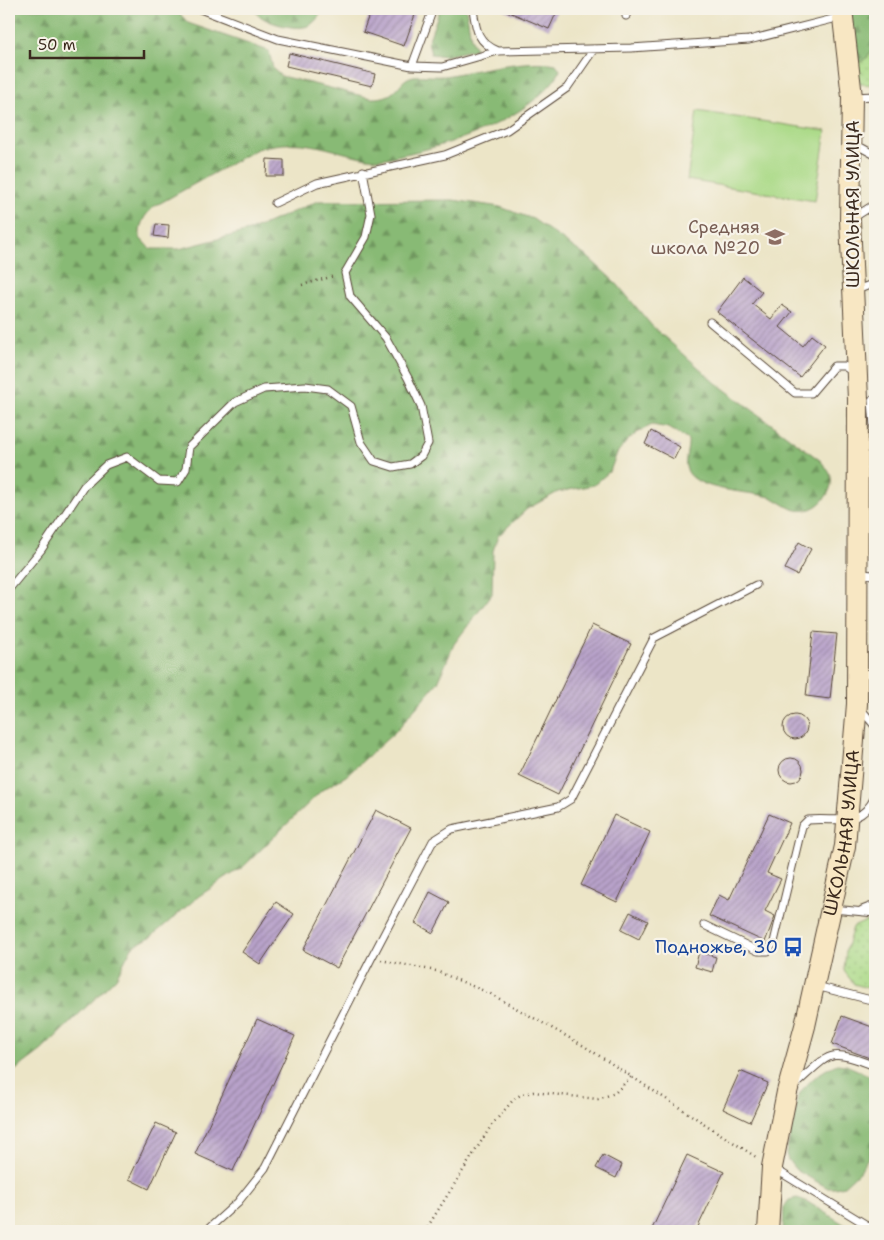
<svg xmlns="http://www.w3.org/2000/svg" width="884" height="1240" font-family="'Shantell Sans',sans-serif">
  <defs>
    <pattern id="grass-dots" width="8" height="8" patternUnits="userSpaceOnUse" patternTransform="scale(1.25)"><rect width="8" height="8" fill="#abda88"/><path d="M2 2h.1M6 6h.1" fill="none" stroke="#94bb75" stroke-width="1.8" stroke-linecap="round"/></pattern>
    <pattern id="forest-firs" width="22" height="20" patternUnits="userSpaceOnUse" patternTransform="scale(1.25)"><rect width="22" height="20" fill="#88ba74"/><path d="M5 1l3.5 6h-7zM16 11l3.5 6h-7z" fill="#70975f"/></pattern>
    <pattern id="building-hatch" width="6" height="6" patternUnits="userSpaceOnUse" patternTransform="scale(1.25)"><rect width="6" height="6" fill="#b8a2ca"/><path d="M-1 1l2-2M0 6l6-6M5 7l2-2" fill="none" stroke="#9784a3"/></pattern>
  </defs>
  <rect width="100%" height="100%" fill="#f7f3e8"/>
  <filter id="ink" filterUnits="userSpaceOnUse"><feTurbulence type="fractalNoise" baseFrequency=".02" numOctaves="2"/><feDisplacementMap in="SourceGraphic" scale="10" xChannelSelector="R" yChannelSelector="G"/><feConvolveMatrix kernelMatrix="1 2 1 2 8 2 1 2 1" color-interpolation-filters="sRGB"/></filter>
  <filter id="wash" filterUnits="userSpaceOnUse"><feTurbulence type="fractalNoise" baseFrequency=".0096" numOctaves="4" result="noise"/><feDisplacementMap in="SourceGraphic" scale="20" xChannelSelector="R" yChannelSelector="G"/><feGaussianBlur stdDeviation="1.12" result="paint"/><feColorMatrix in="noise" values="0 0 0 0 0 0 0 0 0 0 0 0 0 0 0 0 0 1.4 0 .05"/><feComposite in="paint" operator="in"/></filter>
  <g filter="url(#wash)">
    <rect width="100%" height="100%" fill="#ece5c7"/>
    <path fill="url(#grass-dots)" stroke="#738253" d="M875,37V85L860,84L854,60L866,58Z
      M866,921L875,923V990L854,984L844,971L846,950L853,927Z"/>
    <path fill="url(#forest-firs)" stroke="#627249" d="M9,9H179L180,14L188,23L269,51L273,69L281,76L371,98C401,99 396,79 414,76C424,75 434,77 445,76C475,71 526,58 556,64L560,70L558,75C527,119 460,142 410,153C399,155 387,159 376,159C353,157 332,148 310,145C293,142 273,144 257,149L155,206C144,215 139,224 140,238L150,249H179L249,231L318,201L453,200L500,207L533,219L590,259L617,284L652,326L716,383L821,461C824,466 830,471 831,477C834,494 815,514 797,510C788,509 779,500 770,497C750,491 697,492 687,470C683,461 689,450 688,440L669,428L652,425L638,432L627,441L617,453L610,471L594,485L558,492L527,509L498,536L493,551L492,594L454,644L438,682L396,731L346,776L322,790L243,867L199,896L152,936L132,947L116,978L42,1050L9,1075Z
      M254,9H324C320,15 315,23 308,26C295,31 259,22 254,9Z
      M440,9H466L471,38L476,49L445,56L431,54L428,42Z
      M851,9H875C875,25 878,55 860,62L854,60Z
      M837,1064L846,1065L873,1077L875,1081V1137L869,1156L860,1171L844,1186L836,1188H828L796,1170L788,1160L786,1154L799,1095C806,1082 823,1070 837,1064Z
      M797,1198L806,1201L855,1231H783L784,1207L789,1200Z"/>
    <path fill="#abda88" stroke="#738253" d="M697,111L826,131L815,201L687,180Z"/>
    <g id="blocks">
      <path fill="url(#building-hatch)" d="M371,9H417L404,46L363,32Z
        M502,9H558L549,29Z
        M289,53L375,74L372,86L286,66Z
        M267,159L284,160V176H266Z
        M156,224L169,225L168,238L154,236Z
        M743,277L762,292L752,304L771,319L782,305L792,312L780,327L803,346L812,335L825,345L800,377L717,312Z
        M651,431L680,447L674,459L645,444Z
        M799,542L811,549L797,575L785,569Z
        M592,625L631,644L558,795L519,776Z
        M813,632L837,634L830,699L806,696Z
        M783 727a12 12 0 1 1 24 0a12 12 0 1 1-24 0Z
        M779 770a12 12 0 1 1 24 0a12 12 0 1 1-24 0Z
        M376,810L411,828L337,968L303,950Z
        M769,814L790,823L767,873L781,879L765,911L775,916L765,942L709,916L719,895L729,900Z
        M614,815L650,832L617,902L581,885Z
        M430,892L449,902L433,933L415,923Z
        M276,902L294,914L260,964L242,952Z
        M630,912L648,921L639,939L621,930Z
        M699,952L716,957L712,972L695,967Z
        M842,1016L875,1028V1060L832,1044Z
        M257,1019L295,1036L233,1171L195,1154Z
        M740,1071L768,1083L750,1122L723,1109Z
        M156,1123L176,1132L149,1189L129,1179Z
        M603,1155L622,1165L616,1178L596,1168Z
        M687,1155L724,1172L696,1231H651Z"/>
    </g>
  </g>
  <g filter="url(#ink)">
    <use href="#blocks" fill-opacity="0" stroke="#564637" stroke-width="1"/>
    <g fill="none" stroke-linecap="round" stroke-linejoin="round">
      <defs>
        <path id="lane" d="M200,9L278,39L412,66L442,67L498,51L631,48L749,40L841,17
          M473,9C476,30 477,42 498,51
          M626,16L627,9
          M412,66L433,9
          M853,97L875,96
          M853,143L875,155
          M275,203L317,183L445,155L507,130L567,88L594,49
          M853,218L875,204
          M854,291L875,283
          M710,322L795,393H811L834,366H844L853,372
          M872,400L875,440
          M859,574L875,575
          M9,589L41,550L84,486L106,465L127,457L159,481L178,482L186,469L189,447L235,402L264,389L305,386L328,389L351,406L361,442L374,461L393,467L410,464L421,456L428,443L421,406L408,378L386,338L350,296L345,273L366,237L371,214L363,171
          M858,673L875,674
          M860,708L875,726
          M833,909L875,913
          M862,910L875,905
          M704,925L758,951H768L774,942L802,826L808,820C837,817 859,829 875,797
          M816,986L875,1001
          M795,1085C832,1052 827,1048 875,1066
          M775,1169L875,1230
          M206,1231L238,1202L265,1168L372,957L433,841L452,829L558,807L571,799L654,638L756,585"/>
        <g id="secondary">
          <path id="s1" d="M768,1231L772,1167L787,1092L805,1026L845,846L857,704L858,399L850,220L852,97L842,9"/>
        </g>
      </defs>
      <use href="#lane" stroke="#564637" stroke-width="9"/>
      <use href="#secondary" stroke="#564637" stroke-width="22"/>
      <path stroke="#564637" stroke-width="2.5" stroke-dasharray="1 4" stroke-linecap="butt" d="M302,285L334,276
        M381,960L436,971L489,993L584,1046L756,1157
        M425,1231L491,1126L514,1099L522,1094L533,1092L598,1099L615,1093L631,1077"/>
      <use href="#lane" stroke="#fff" stroke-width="7"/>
      <use href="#secondary" stroke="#f8e7c3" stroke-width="20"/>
    </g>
  </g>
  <defs>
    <symbol id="school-bare" viewBox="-9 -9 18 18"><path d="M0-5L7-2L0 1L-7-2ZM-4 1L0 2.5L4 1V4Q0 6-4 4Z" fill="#8d6e63" stroke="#f7f3e8" stroke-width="2.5" paint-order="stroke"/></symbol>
    <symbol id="bus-bare" viewBox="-9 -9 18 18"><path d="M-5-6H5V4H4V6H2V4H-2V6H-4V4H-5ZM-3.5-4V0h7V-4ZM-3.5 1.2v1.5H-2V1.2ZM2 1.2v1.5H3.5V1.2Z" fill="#1a4fb4" stroke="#f7f3e8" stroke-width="2.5" paint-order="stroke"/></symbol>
  </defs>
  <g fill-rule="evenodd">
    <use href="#school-bare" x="761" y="223" width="28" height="28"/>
    <use href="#bus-bare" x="779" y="933" width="28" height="28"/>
  </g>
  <g text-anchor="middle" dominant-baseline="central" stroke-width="4.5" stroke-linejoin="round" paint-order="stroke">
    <g font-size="18" fill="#3b2a1e" stroke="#f7f3e8">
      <text transform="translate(853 204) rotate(-90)">ШКОЛЬНАЯ УЛИЦА</text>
      <text stroke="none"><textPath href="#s1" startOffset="406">ШКОЛЬНАЯ УЛИЦА</textPath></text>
    </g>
    <g font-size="18" fill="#785e54" stroke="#f7f3e8" text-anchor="end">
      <text x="760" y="227">Средняя<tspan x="760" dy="21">школа №20</tspan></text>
    </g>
    <g font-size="18" fill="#164399" stroke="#f7f3e8" text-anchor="end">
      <text x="778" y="947">Подножье, 30</text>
    </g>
  </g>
  <rect width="884" height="1240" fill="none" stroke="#f7f3e8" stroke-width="30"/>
  <path d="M30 50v8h114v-8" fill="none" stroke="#3b2a1e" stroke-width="2.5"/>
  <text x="38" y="50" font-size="15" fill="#3b2a1e" stroke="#f7f3e8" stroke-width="4" paint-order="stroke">50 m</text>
</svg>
